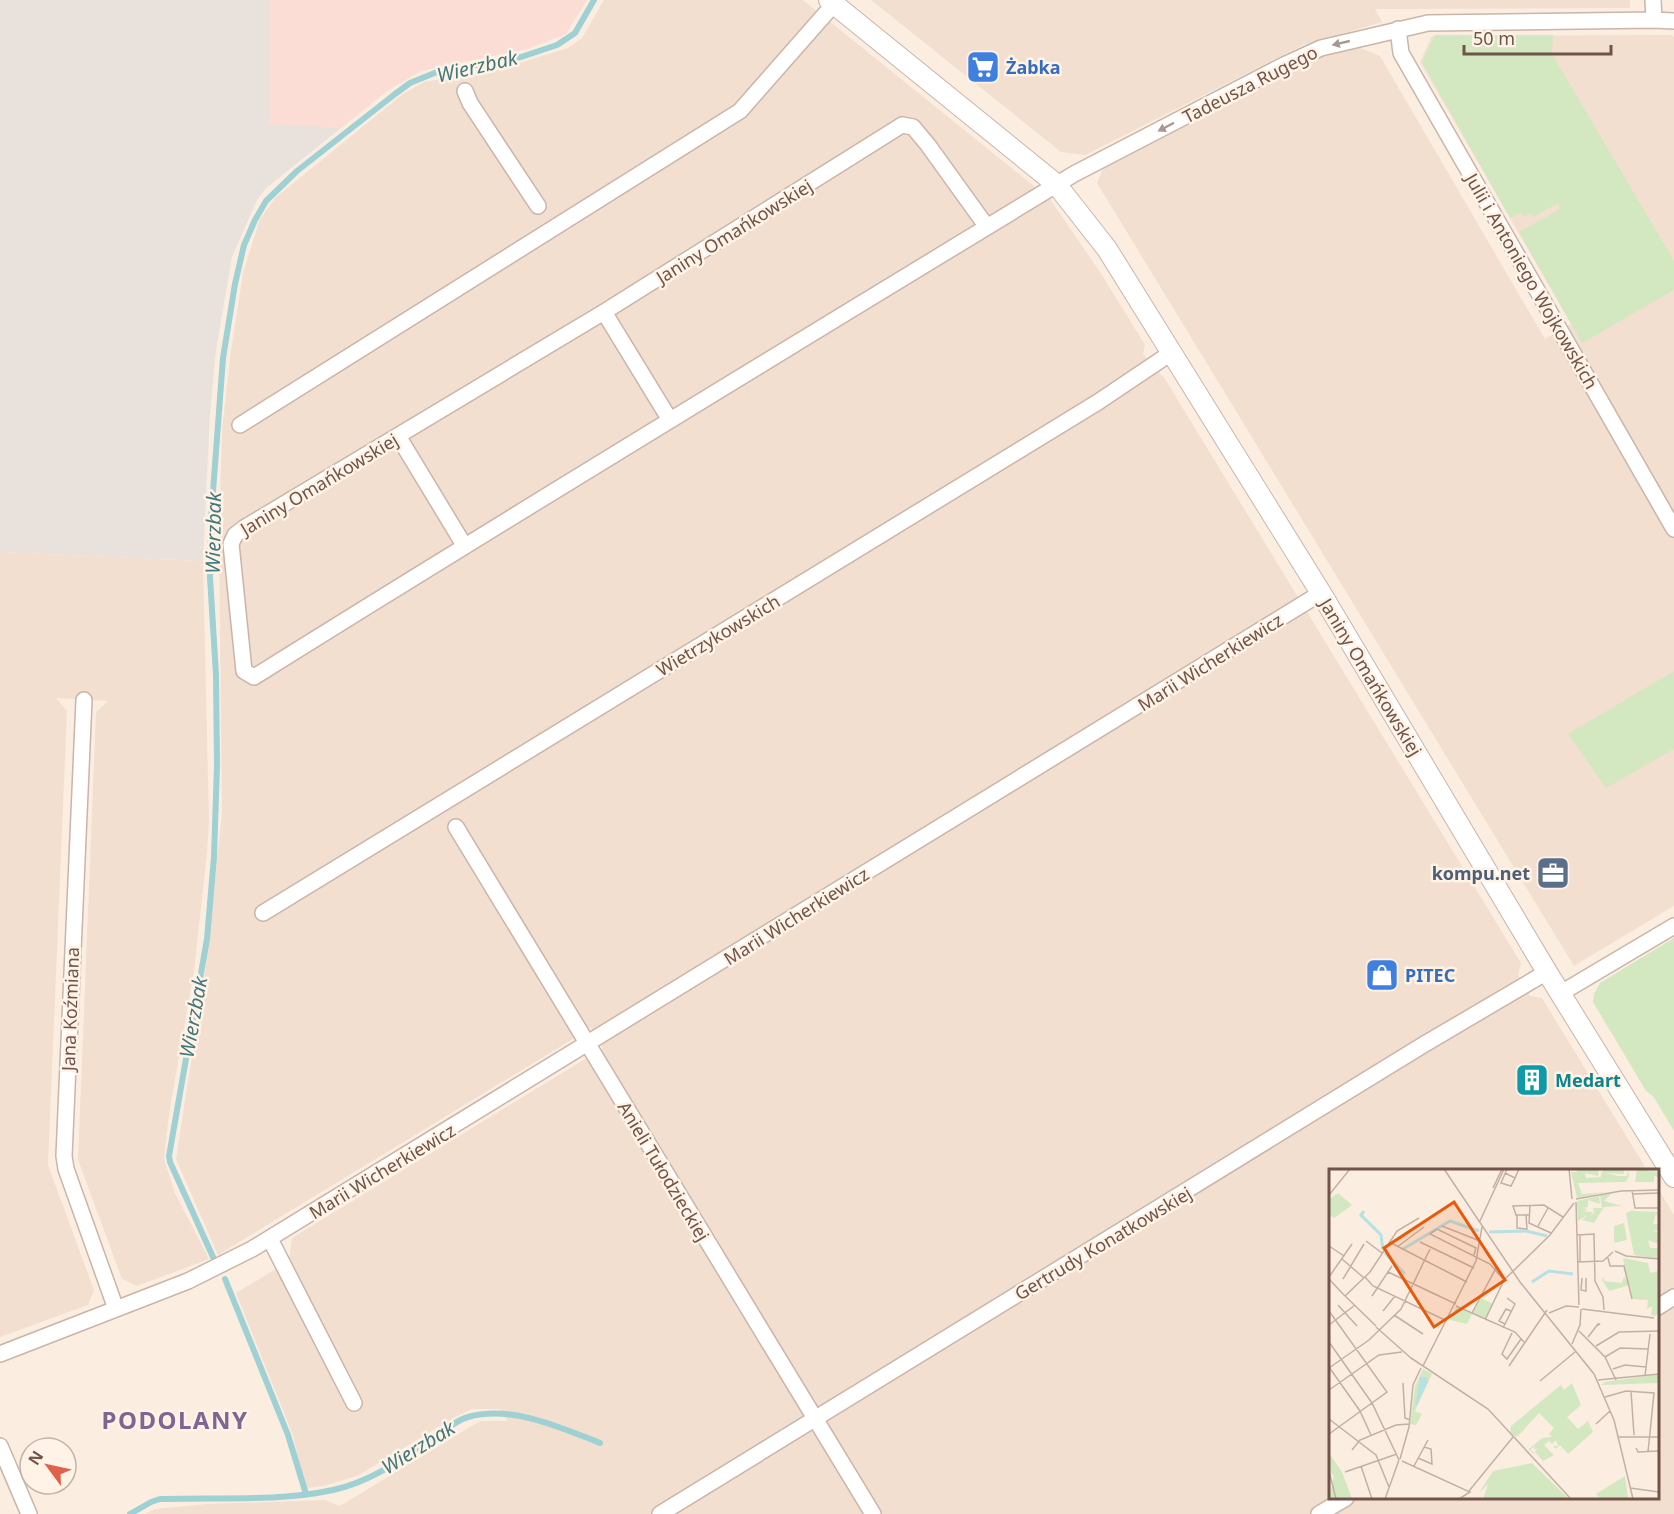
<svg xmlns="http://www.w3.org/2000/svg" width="1674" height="1514" font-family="'Noto Sans',sans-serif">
  <rect width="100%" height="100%" fill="#fbeee1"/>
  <path fill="#f2dfd0" d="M604,0H803L1050,199L1102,275L1145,345L1143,354L1165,379L1521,963L1518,975L1530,996L1542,998L1647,1170H1330V1498H1658V1188L1674,1215V1514H145L155,1509L207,1504L325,1500L340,1506L480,1421H508L500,1409H472L453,1418L359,1475L324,1486L305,1488L293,1435L236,1293L289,1261L292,1238L603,1048L591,1028L218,1255L176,1159L206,965L222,814L219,538L222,430L231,351L243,273L260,219L275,198L403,94L424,82L500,69L568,48L582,38Z
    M871,0H1630V8L1375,9L1382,22L1303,45L1085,155L1061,152Z
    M1672,35L1674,37V906L1574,966L1097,183L1104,166L1310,61L1358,47L1380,56L1545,339L1571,324L1420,62L1432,36Z
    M0,552L203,561L209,822L207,853L194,971L169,1114L164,1159L175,1193L209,1259L137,1286L122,1279L78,1160L96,712L108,701L56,698L67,711L48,1165L94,1290L88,1305L0,1337Z"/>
  <path fill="#fbddd5" d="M269,0H587L566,34L527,49L421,71L387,91L341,128L269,125Z"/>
  <path fill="#e9e1dc" d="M0,0H269V124L341,128L265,189L257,200L232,257L216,350L210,413L203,561L0,552Z"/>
  <path fill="#d3e7c0" d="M1435,35H1553L1552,54L1674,261V290L1582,343L1519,232L1560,209L1558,203L1533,217L1531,213L1524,217L1521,212L1510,218L1422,62Z
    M1674,671V749L1606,788L1568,734Z
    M1674,938V1131L1653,1096L1646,1091L1593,1002L1594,994L1600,983Z"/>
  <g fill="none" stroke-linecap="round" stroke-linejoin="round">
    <path stroke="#9ed0d4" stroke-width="6" d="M213,1257L170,1162L169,1156L207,939L214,857L217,765L216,675L210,577L211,518L223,358L235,284L244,245L255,220L266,201L297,171L395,94L410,83L437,72L521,57L557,45L575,33L594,0
      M225,1279L288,1435L306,1494
      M130,1514L151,1502L160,1499C218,1497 277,1502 333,1490C371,1482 402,1459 433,1438C443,1432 456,1420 468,1417C511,1405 560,1427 600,1443"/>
    <defs>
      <path id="minor" d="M1653,0L1654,20
        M1398,29L1401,53L1674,529
        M465,91L470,103L538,206
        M987,227L928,145L913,127L902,125L604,312L244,528L235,535L231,544L244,671L254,677C497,525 742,376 987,227L1074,174L1284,65L1321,48L1428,23L1654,20L1674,21
        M604,312L670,420
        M240,425L740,111L834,4
        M398,436L464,545
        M84,700L64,1156L66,1169L116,1309
        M456,827L873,1514
        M263,913L1098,402L1171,353
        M1561,993L1674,926
        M270,1239L354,1403
        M1658,1307L1674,1297
        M0,1354L188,1281L252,1249L1321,593
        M0,1446L29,1514
        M660,1514L1423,1045L1547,972
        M1319,1514L1346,1498"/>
      <path id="tertiary" d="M829,0L1056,184L1107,249L1321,593L1547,972L1674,1177"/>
    </defs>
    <use href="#minor" stroke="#cab5a8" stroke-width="18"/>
    <use href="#tertiary" stroke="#cab5a8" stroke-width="22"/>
    <use href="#minor" stroke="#fff" stroke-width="15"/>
    <use href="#tertiary" stroke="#fff" stroke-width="20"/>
  </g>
  <defs><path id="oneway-solid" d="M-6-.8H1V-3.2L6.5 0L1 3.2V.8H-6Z" transform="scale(1.5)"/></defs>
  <g fill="#a99892">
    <use href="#oneway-solid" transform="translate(1341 43) rotate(167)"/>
    <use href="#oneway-solid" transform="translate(1166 127) rotate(152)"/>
  </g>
  <defs>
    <symbol id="supermarket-square" viewBox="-11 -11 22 22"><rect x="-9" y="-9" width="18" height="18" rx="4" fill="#3f7fe0" stroke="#fef3e6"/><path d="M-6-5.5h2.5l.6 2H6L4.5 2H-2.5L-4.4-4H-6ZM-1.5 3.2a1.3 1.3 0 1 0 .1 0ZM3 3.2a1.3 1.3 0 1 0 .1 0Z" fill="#fff"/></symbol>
    <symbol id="office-square" viewBox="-11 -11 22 22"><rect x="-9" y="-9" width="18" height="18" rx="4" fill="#5c6f8a" stroke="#fef3e6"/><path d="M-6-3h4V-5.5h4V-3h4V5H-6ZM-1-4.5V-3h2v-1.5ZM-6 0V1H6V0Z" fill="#fff"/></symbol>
    <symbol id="shop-square" viewBox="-11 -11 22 22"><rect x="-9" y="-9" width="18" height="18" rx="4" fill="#3f7fe0" stroke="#fef3e6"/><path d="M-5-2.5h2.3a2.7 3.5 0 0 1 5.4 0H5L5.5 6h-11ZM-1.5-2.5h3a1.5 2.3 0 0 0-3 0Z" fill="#fff"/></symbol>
    <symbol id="building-square" viewBox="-11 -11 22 22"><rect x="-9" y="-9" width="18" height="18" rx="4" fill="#0f9aa8" stroke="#fef3e6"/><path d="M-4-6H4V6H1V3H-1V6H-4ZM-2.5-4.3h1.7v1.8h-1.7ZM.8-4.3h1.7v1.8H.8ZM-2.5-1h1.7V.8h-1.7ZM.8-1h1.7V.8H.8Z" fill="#fff"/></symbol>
  </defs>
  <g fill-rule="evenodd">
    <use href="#supermarket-square" x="964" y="48" width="38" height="38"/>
    <use href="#office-square" x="1534" y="854" width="38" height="38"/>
    <use href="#shop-square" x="1363" y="956" width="38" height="38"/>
    <use href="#building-square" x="1513" y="1061" width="38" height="38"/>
  </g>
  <g text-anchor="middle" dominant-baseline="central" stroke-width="5" stroke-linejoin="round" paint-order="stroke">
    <g font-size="18" font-weight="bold" fill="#366cbe" stroke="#fef3e6" text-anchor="start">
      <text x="1006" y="67">Żabka</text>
      <text x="1405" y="975">PITEC</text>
    </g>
    <g font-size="18" fill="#705449" stroke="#fef3e6">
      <text transform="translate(1250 84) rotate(-27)">Tadeusza Rugego</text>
      <text transform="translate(734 231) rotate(-32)">Janiny Omańkowskiej</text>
      <text transform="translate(1532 281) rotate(60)">Julii i Antoniego Wojkowskich</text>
      <text transform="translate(319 484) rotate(-31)">Janiny Omańkowskiej</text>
      <text transform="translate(718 635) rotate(-31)">Wietrzykowskich</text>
      <text transform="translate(1210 662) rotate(-32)">Marii Wicherkiewicz</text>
      <text transform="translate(1371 677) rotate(59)">Janiny Omańkowskiej</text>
      <text transform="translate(796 916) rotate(-32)">Marii Wicherkiewicz</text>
      <text transform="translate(70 1009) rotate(-88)">Jana Koźmiana</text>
      <text transform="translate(382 1171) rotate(-31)">Marii Wicherkiewicz</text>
      <text transform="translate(664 1171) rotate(59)">Anieli Tułodzieckiej</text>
      <text transform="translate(1103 1243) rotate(-31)">Gertrudy Konatkowskiej</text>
    </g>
    <g font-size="18" font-weight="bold" fill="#4e5e75" stroke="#fef3e6" text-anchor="end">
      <text x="1530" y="873">kompu.net</text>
    </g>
    <g font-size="18" font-weight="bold" fill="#0d838f" stroke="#fef3e6" text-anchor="start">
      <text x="1555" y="1080">Medart</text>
    </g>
    <g font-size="20" font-style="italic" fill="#42777c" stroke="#fef3e6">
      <text transform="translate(477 66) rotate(-13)">Wierzbak</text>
      <text transform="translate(213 533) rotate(-89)">Wierzbak</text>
      <text transform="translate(193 1017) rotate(-80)">Wierzbak</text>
      <text transform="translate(418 1447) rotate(-32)">Wierzbak</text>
    </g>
    <g font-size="24" font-weight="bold" letter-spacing="1.5" fill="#806593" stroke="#fef3e6">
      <text x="175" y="1419">PODOLANY</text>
    </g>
  </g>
  <g transform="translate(1329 1169)">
    <rect width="330" height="330" fill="#fbeee1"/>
    <path d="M247,0H270L269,7L256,4L257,9L272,8V0L273,6L274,0L295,1V5L276,4L289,7H298L299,0L300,7L297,13L249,14L253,25L277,23L248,29L242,3H249ZM308,0L330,3V8L325,7V13H306ZM9,24L23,36L5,49L0,46V30ZM282,25L275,32L293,37L275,38L265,54L253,51L259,45L249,52L248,32L270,27L271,35L259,31V38L255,39L259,41L253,42L264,43L262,47L265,44L264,39H273L271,26ZM306,40L303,42L330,43V54L327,44L324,55H329L330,62L323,61L330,64V75L319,71L321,79H330V90L305,86L297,44ZM295,54L298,71L285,74V57ZM294,89L319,94L321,104L330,102V143L326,147L322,146L323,137L318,140L319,131L303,130L301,116L280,122L273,111L275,108V112L293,114L295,107L297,111ZM152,129L164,135L156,150L144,144ZM127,138L143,145L138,155L121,151ZM94,200L103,205L86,242L93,245L87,256L81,255L86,217ZM330,205L329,214L272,216L276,213ZM243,214L252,236L238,248L249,260L259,252L264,263L239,285L231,276L227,280L224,277H229L227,271L223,275L220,272L215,276L225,286L214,292L206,283L208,279L205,281L206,277L200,282H204L206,285L199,281L213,269L223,268L220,265L225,259L210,244L188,268L181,264L182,257L232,216L235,221ZM0,284L13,303L23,330H6L4,325L5,330H0L5,307L0,302ZM203,294L240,330H154L159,315L150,324L164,302ZM296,307L299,330H272L267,325Z" fill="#d3e7c0"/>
    <path d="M91,208H98L99,213L86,239Z" fill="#b7e0e3"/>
    <path fill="none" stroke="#b7e0e3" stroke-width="3" d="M35,42L32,46L52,66L54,81M160,63L197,62L218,67M74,80L121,52L150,62M56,84L76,105M203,113L220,102L244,105"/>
    <path fill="none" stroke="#c3b0a4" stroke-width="1.5" d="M115,0L191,113L265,205L285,251L304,330M178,0L172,14L182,17L186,9M240,0L243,30M176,4L186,9L190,0M164,19L173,0M303,21L306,39H330M304,25L330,24M0,26L21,0M247,30L292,22L330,21M247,33L250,136M201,37L200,54L222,64M188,46V59L198,60L197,46M200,46H187L184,37L215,36L234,48M151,52L175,0M113,57L151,72M209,57L219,39M248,66L265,65L266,112L274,128L275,141M251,66V93M37,72L53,84M60,73L138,113M91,73L145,99M0,77L15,87M68,78L95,58M286,82L297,87L330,90M145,86L147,79L108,60L101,65L161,95L175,111L156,151M279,89L281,97H295L303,130M13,90L35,109M248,93L274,92L284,83M59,103L127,135M0,108L23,75M36,108L44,117L118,152M253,109L252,121L257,122V109M0,110L14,125M14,110L35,75M175,111L221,66L245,34M13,124L47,157M16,127L41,103L68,62L90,49M43,127L63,97M9,136L28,157M127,137L186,163L195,173M253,140L325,149M0,142L58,223L0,265M54,142L66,127M143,144L167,99M220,144L237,137L250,138M65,146L94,165M176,155L170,152L177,140L182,142M0,156L26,136M47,158L83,190M174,159L186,135L178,129M250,162L276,188L287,211M183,164L173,185L178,190L192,170M259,168L269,155H271L267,157M0,173L43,234L70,291M243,175L251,156L252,140M267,177L290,163L330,162M276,188L291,179L319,180M82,189L159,240L242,330M94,197L147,92L153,58M180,197L218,141M0,198L31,242L42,266M0,199L40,171L72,140L101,80M284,200L296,196L317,198M316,207L321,165M269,211L330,205M211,212L246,183M74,214L76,249L81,251M0,221L50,186L73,183M302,222L305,266M276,228L297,222L325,224L319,283M0,250L47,286L60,318M267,255L281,242M289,268H330M307,279L309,283L330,282M23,281L31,271L67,256L80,255M89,289L103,295L102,280L95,278M71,290L80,258L84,216L92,199M73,292L141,323L130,330M32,297L43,330M85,297L99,271M0,302L7,330M16,303L68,285M301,319L330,323M140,322L184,268M56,330L70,291"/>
    <path fill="#e8590c" fill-opacity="0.15" stroke="#e8590c" stroke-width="3" d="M125,33L176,111L105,158L55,79Z"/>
    <rect width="330" height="330" fill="none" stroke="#705449" stroke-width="3"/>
  </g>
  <g transform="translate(48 1466) rotate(303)"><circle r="28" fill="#fef3e6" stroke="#c5b3a7" stroke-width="1.5"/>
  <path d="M0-4.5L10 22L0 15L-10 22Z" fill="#df604b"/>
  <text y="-9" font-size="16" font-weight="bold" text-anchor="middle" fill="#705449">N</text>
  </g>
  <path d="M1464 45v9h147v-9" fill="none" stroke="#705449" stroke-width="3"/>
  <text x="1473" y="45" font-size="18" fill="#705449" stroke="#fef3e6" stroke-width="4.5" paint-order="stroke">50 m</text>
</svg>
